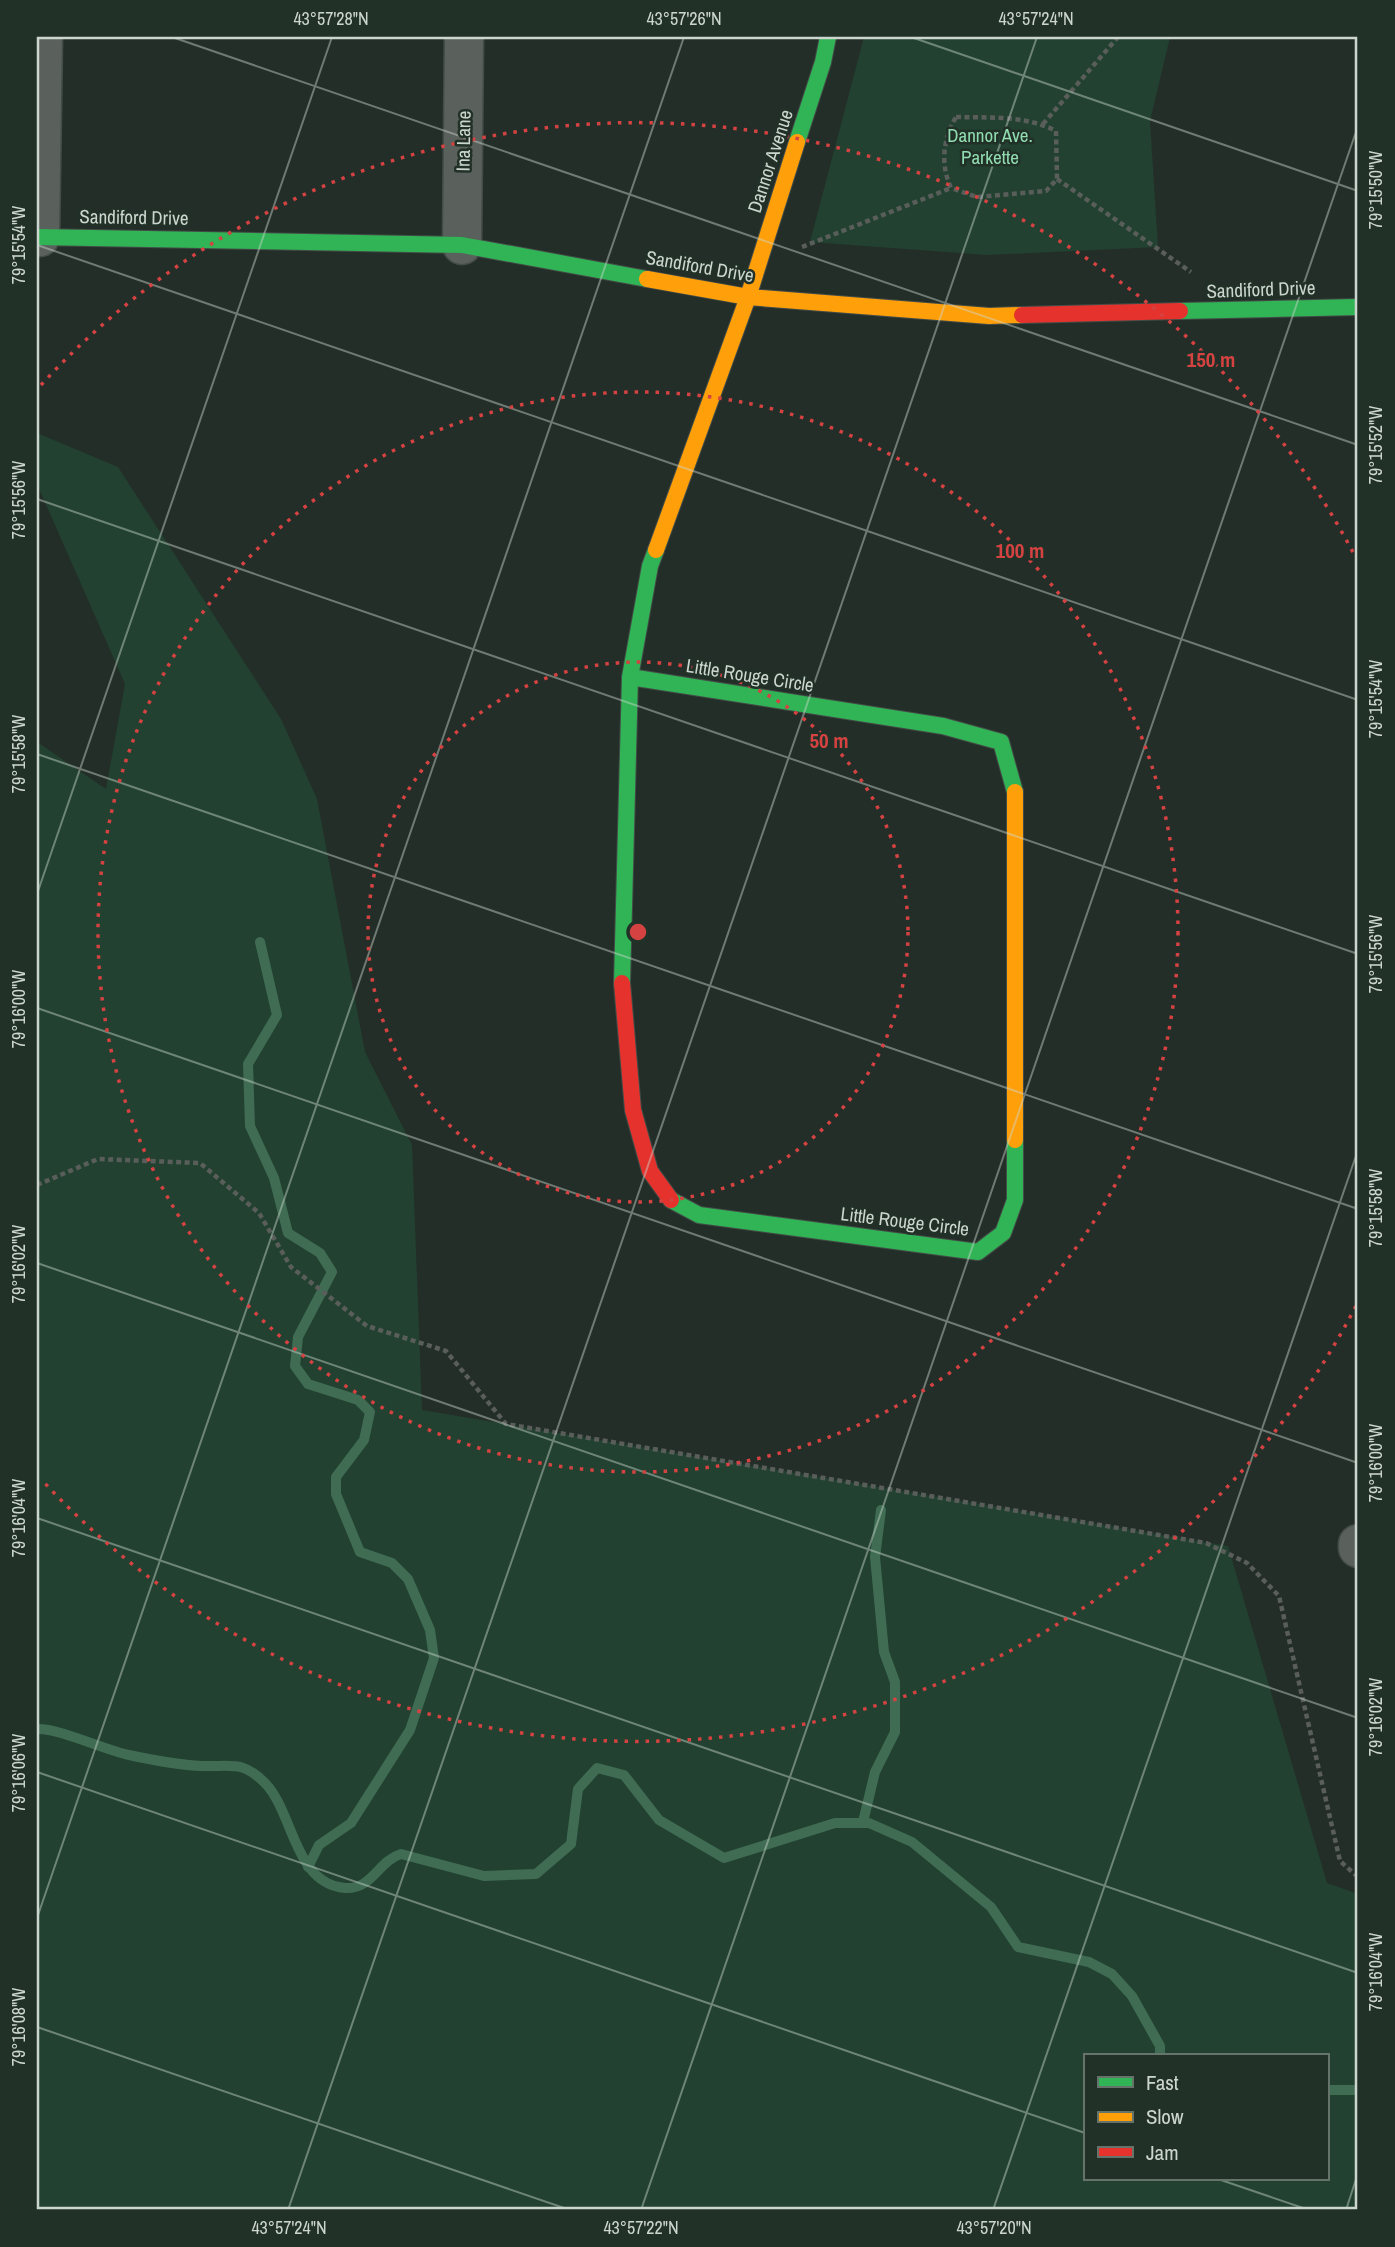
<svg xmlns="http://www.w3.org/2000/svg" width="1395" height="2247" font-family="'Archivo Narrow',sans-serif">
  <rect width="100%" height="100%" fill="#242e29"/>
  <path fill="#224130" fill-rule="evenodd" d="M864,37H1170L1150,121L1158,247L988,255L810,242Z
    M37,433L118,467L281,719L317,799L365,1052L412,1145L422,1410L1228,1546L1327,1883L1358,1894V2210H37V742L106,789L125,684L37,484ZM1085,2056H1327V2179H1085Z"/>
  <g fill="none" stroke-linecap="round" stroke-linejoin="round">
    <path stroke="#3f6c53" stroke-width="10" d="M260,942L277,1015L248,1064L250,1126L274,1178L288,1233L320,1253L332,1272L298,1337L295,1366L308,1384L358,1400L370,1412L364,1440L336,1477V1494L360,1552L392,1563L408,1579L430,1630L434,1658L410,1730L351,1823L319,1845L308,1867
      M37,1729C59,1728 104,1750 129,1755C152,1760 179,1765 202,1766C232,1767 242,1760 265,1783C294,1813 294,1884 345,1888C372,1890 378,1861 401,1854L484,1876L536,1874L571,1844L578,1789L597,1768L624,1775L659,1820L724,1858L835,1823H869L912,1842L991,1907L1018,1947L1089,1962L1112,1974L1132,1996L1160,2046V2056
      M863,1822L875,1772L895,1732V1682L884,1652L875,1557L881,1510
      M1327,2090H1358"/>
    <defs>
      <path id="street" d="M40,237L43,37
        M462,245L464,37
        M1358,1544V1548"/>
      <path id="fast" d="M797,142L823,62L828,37
        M37,237L462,245L647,279
        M1180,311L1358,307
        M630,677L943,726L1001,742L1015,792
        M622,983L630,677L650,566L656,550
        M671,1200L699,1215L978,1252L1003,1233L1015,1200V1140"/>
      <path id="slow" d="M647,279L748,297L989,316L1022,315
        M656,550L748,297L797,142
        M1015,792V1140"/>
      <path id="jam" d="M1022,315L1180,311
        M622,983L633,1110L650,1171L671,1200"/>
    </defs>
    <use href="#street" stroke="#434c47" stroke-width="41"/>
    <use href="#fast" stroke="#434c47" stroke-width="18"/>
    <use href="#slow" stroke="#434c47" stroke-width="18"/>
    <use href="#jam" stroke="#434c47" stroke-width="18"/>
    <path stroke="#595e5b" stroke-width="4.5" stroke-dasharray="5 3.5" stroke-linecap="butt" d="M956,117C990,118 1025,115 1056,131L1057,179L1046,191L977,197L951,188C940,164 943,139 956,117Z
      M1043,124L1118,37
      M1057,179L1191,272
      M802,247L951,188
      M37,1185L98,1159L200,1163L259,1213L291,1267L367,1326L446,1351L506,1424L1206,1543L1247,1563L1279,1596L1340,1861L1358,1877"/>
    <use href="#street" stroke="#5a605c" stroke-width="38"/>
    <use href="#fast" stroke="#30b455" stroke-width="16"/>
    <use href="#slow" stroke="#ff9f0a" stroke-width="16"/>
    <use href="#jam" stroke="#e5322d" stroke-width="16"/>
  </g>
  <path fill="none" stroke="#ccd6cf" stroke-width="2" stroke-opacity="0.45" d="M172,37L1358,445M911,37L1358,191M37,245L1358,700M37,499L1358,954M37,754L1358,1209M37,894L332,37M37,1008L1358,1463M37,1263L1358,1718M37,1518L1358,1973M37,1772L1085,2133M37,1918L684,37M37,2027L570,2210M1218,2179L1309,2210M288,2210L1037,37M641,2210L1358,126M993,2210L1358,1150M1346,2210L1358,2173"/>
  <g fill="none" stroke="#d44241" stroke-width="3.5" stroke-dasharray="3.5 7">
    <circle cx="638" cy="932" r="270"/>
    <circle cx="638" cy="932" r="540"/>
    <path d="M1356 1306A810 810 0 0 1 41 1479M41 385A810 810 0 0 1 1356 558"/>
  </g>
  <g text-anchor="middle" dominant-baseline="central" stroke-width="5" stroke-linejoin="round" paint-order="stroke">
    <g font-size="19" fill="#91ddb1" stroke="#213128">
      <text x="990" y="135">Dannor Ave.<tspan x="990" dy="22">Parkette</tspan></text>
    </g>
    <g font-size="19" fill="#ccd6cf" stroke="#213128">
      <text transform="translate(463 141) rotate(-89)">Ina Lane</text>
      <text transform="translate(770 161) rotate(-72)">Dannor Avenue</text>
      <text transform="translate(134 217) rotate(1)">Sandiford Drive</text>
      <text transform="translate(700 266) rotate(10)">Sandiford Drive</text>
      <text transform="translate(1261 289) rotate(-2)">Sandiford Drive</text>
      <text transform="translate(750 675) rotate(9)">Little Rouge Circle</text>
      <text transform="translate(905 1221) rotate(7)">Little Rouge Circle</text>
    </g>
  </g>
  <circle cx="638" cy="932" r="10" fill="#d44241" stroke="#213128" stroke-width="3.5"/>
  <g font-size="21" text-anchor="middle" font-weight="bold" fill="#d44241" stroke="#213128" stroke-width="5" stroke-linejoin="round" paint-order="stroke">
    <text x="1211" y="367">150 m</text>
    <text x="1020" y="558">100 m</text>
    <text x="829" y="748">50 m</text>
  </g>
  <rect width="1395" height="2247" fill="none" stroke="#213128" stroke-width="77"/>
  <rect x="1084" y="2054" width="245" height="126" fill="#213128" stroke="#65736b" stroke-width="2"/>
  <rect x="1098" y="2077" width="35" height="10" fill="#30b455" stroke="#65736b" stroke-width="2"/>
  <text x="1146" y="2090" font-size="21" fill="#ccd6cf">Fast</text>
  <rect x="1098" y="2112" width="35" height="10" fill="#ff9f0a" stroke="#65736b" stroke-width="2"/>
  <text x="1146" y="2124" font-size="21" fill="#ccd6cf">Slow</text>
  <rect x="1098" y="2147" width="35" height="10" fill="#e5322d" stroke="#65736b" stroke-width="2"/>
  <text x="1146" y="2160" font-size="21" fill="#ccd6cf">Jam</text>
  <rect x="38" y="38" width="1318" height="2170" fill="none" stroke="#ccd6cf" stroke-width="2.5"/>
  <g font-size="18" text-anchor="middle" fill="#ccd6cf">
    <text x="331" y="25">43°57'28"N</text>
    <text x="684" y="25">43°57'26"N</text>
    <text x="1036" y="25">43°57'24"N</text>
    <text transform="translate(1376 190) rotate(-90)" y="6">79°15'50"W</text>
    <text transform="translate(19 245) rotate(-90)" y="6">79°15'54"W</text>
    <text transform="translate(1376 445) rotate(-90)" y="6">79°15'52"W</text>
    <text transform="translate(19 500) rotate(-90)" y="6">79°15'56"W</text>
    <text transform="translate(1376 699) rotate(-90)" y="6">79°15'54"W</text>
    <text transform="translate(19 754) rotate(-90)" y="6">79°15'58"W</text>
    <text transform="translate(1376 954) rotate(-90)" y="6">79°15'56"W</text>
    <text transform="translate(19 1009) rotate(-90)" y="6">79°16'00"W</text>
    <text transform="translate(1376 1208) rotate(-90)" y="6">79°15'58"W</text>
    <text transform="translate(19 1264) rotate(-90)" y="6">79°16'02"W</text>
    <text transform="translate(1376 1463) rotate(-90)" y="6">79°16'00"W</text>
    <text transform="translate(19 1518) rotate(-90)" y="6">79°16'04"W</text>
    <text transform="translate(1376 1717) rotate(-90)" y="6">79°16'02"W</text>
    <text transform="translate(19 1773) rotate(-90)" y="6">79°16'06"W</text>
    <text transform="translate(1376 1972) rotate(-90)" y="6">79°16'04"W</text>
    <text transform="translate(19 2027) rotate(-90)" y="6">79°16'08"W</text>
    <text x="289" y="2234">43°57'24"N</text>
    <text x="641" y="2234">43°57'22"N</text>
    <text x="994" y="2234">43°57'20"N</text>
  </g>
</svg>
